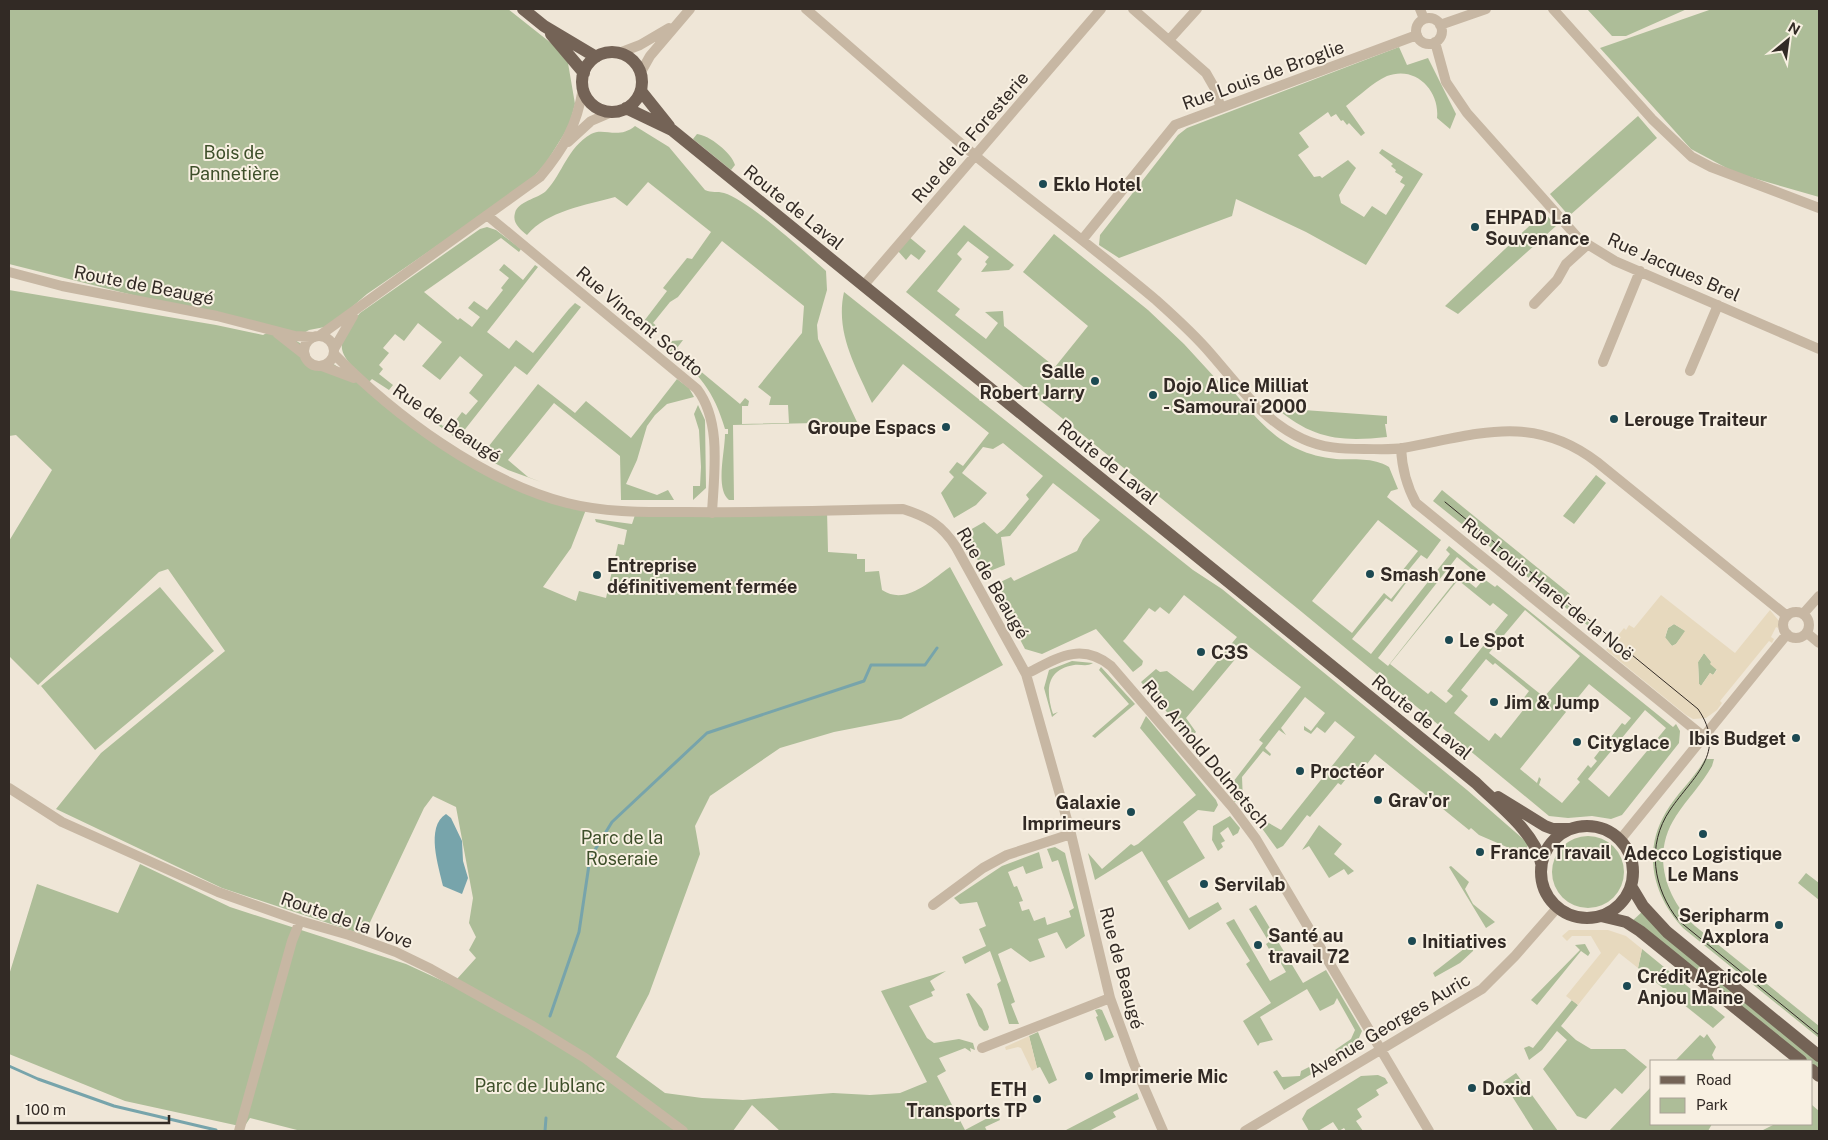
<svg xmlns="http://www.w3.org/2000/svg" width="1828" height="1140" font-family="'Public Sans',sans-serif">
  <rect width="100%" height="100%" fill="#efe6d7"/>
  <path fill="#adbd98" fill-rule="evenodd" d="M9,9H508L556,47L568,63L575,104L569,126L546,163L528,183L367,294L330,326L309,330L293,339L305,346C303,356 308,364 318,366L330,362L335,365L483,470L587,507L571,548L543,587L576,601L579,591L606,598L618,544L624,545L627,530L596,522L595,519L632,524L636,512L827,510L828,552L857,554V559H865V572L879,571L882,590C906,606 930,581 950,567L1003,665L901,719L834,732L780,748L710,796L695,826L700,854L649,994L616,1057L665,1093L702,1098L743,1100L833,1093L870,1095L900,1093L927,1082L881,991L946,971L930,981L935,990L931,992L933,996L909,1006L927,1038L934,1043L959,1039L973,1043L975,1050L970,1048L971,1052L965,1048L939,1058L946,1071L937,1076L965,1130L997,1113L1000,1120L985,1127L987,1131H780L752,1105L733,1131H301L250,1118L244,1127L125,1101L9,1054V975L37,884L118,913L140,864L230,907L406,964L499,1007L457,979L476,958L469,950L476,937L469,923L473,898L456,807L433,796L424,808L364,935L222,888L56,809L101,753L225,651L168,569L159,572L38,685L9,656V541L52,470L16,435L9,436V290L216,325L263,335L272,330L9,264Z
    M1587,9H1687L1626,36H1612Z
    M1712,9H1819V197L1736,173L1691,149L1600,48Z
    M1399,47L1407,65L1428,58L1456,114L1450,129L1437,118C1440,91 1416,65 1387,76C1373,82 1358,97 1346,106L1365,133L1361,136L1349,123L1347,125L1343,120L1341,121L1336,114L1331,117L1328,112L1299,133L1309,147L1298,155L1314,177L1320,176L1322,178L1348,160L1356,168L1339,195L1341,203L1364,217L1372,206L1386,215L1405,185L1400,182L1403,177L1395,172L1396,170L1391,166L1393,164L1379,153L1382,149L1423,174L1366,265L1306,232L1236,199L1232,216L1119,258L1099,245L1100,235L1178,135L1187,128Z
    M1638,116L1657,138L1569,216L1550,194Z
    M635,126L669,147L705,190C712,193 717,191 724,193C747,199 806,253 826,271L827,290L817,325L818,339L857,422L733,425L734,500H729C715,489 725,452 725,434H728V429H725C714,391 699,373 668,349L671,341L683,340L677,348L695,361L693,365L740,404L745,398L749,401L748,406H742V424L789,423L788,405H769L771,397L758,387L802,333L804,306L722,241L678,297L670,302L653,323L659,328L653,335L641,325L667,291L663,288L687,258L692,259L711,232L648,182L627,206L615,197C586,205 547,211 527,235C520,229 512,223 515,213C518,201 537,199 546,191C563,173 567,148 591,134C604,127 618,140 635,126Z
    M697,134C709,135 732,153 735,165L731,170L693,139Z
    M1544,212L1556,226L1458,314L1445,306Z
    M964,225L1014,265L1009,270L981,272L987,264L985,262L989,257L968,241L957,254L962,259L937,291L960,309L955,315L986,339L998,323L985,312L1003,311L1004,326L1055,367L1088,326L1023,272L1054,234L1148,310L1184,344L1229,393L1233,391C1264,427 1285,454 1336,459C1354,460 1373,457 1389,467L1398,489L1391,491L1387,497L1441,540L1427,559L1421,555L1407,572L1411,576L1392,602L1386,598L1352,639L1371,654L1450,554L1446,550L1449,546L1486,576L1484,579L1495,587L1497,585L1673,727L1676,724L1680,731L1679,743L1622,815L1611,819L1592,816L1568,818L1549,816L1297,608L906,292ZM1378,520L1418,551L1402,571L1409,577L1391,599L1384,593L1352,633L1312,601ZM1457,557L1484,579L1476,588L1460,575L1388,666L1378,658ZM1458,580L1490,606L1493,603L1508,615L1447,691L1453,696L1446,703L1431,691L1428,694L1390,664ZM1525,610L1580,656L1544,697L1489,653ZM1486,659L1493,665L1495,663L1529,691L1523,699L1528,704L1501,738L1495,733L1489,741L1454,713L1468,696L1461,690ZM1589,684L1631,718L1625,725L1622,723L1611,737L1614,739L1608,747L1605,744L1594,758L1597,761L1591,768L1588,765L1577,779L1580,782L1562,803L1539,785L1541,779L1539,777L1537,783L1520,769L1566,712L1561,707L1566,702L1571,706ZM1645,710L1666,728L1609,797L1588,779Z
    M487,227L496,230L521,249L519,252L501,238L424,292L458,320L460,318L472,327L480,317L468,308L474,301L487,310L503,290L501,288L509,278L499,270L504,264L523,280L535,265L538,267L487,332L509,349L516,340L533,353L569,309L575,303L581,307L527,375L515,366L459,437L471,447L476,441L481,444L476,452L425,416L427,414L443,426L448,421L453,424L462,412L466,415L478,401L469,393L483,375L460,356L440,380L422,366L442,342L418,323L404,341L395,334L383,348L389,353L379,365L383,369L379,374L393,385L389,390L372,379L369,382C340,355 330,348 360,313L480,229Z
    M909,237L926,251L919,260L911,254L906,260L898,251Z
    M844,292L1193,570L1222,589L1467,790L1529,844L1523,854L1479,835L1471,828L1469,830L1375,754L1359,774L1353,770L1341,785L1338,783L1310,817L1307,815L1283,846L1277,849L1261,827L1267,822L1281,830L1355,737L1335,721L1325,733L1317,727L1311,734L1304,730V726L1311,731L1325,713L1305,697L1281,728L1286,735L1279,730L1265,748L1271,754L1270,756L1263,751L1242,777L1243,802H1234L1233,782L1263,743L1259,740L1301,687L1247,645L1186,718L1196,732L1192,736L1188,731L1185,733L1141,682L1156,669L1160,672L1167,671L1193,691L1237,637L1184,595L1169,614L1160,607L1155,612L1149,608L1125,639L1123,641L1143,661L1142,665L1133,672L1096,629L1042,654L1025,649L992,586L1011,577L1014,581L1077,551L1083,539L1100,520L1053,483L1010,536L1001,537L1005,565L985,573L963,534L984,522L997,534L1004,529L1029,499L1026,495L1043,476L1003,443L993,449L983,447L962,473L987,493L976,505L954,518L941,493L954,477L949,472L957,462L963,466L989,433L903,364L872,403C856,367 835,333 844,292Z
    M677,379L689,388L694,397L667,404L655,415L647,426L637,460L626,484L657,495L668,490L674,500H621L620,456L554,403L508,460L528,477L541,482L508,470L481,456L538,384L575,413L586,401L631,438Z
    M698,405L705,420L706,488L693,500V486H700L701,467L699,430L694,414Z
    M1276,408L1387,416V424H1385L1387,437C1340,442 1313,439 1276,408Z
    M1596,475L1606,483L1574,524L1563,516Z
    M1442,490L1570,594L1564,602L1599,631L1597,633L1433,501Z
    M160,587L214,651L95,750L41,686Z
    M1674,624L1686,631L1676,644L1672,646L1665,638L1668,628Z
    M1704,653L1717,669L1713,675L1710,673L1701,686L1699,684L1698,662Z
    M1072,661L1093,663C1087,667 1081,664 1074,665C1045,670 1046,692 1053,714L1058,712L1052,717L1044,688L1049,670Z
    M1101,667L1135,704L1095,738L1092,736L1129,704L1099,670Z
    M1146,716L1216,800L1218,805L1214,812L1198,810L1183,822L1205,858L1167,881L1189,918L1218,902L1222,909L1189,930L1142,851L1095,880L1088,853L1102,869L1131,844L1134,846L1138,844L1196,795L1140,728Z
    M1705,759H1714L1712,766C1702,784 1687,799 1676,816C1651,854 1665,897 1695,926L1819,1026V1038L1683,928C1653,896 1642,852 1666,812C1677,793 1694,779 1705,759Z
    M1230,816L1240,828L1238,833L1233,836L1228,827L1220,833L1225,841L1221,843L1223,847L1218,851L1212,840L1213,826Z
    M1319,825L1342,844L1334,854L1354,871L1348,875L1344,869L1329,878L1309,846L1302,850Z
    M1552 872a36 36 0 1 1 72 0a36 36 0 1 1-72 0Z
    M1055,847L1065,853L1085,936L1066,949L1057,932L1038,939L1045,957L1030,962L1011,948L998,954L1015,1002L1011,1004L1019,1024H1009L997,984L1001,981L990,951L965,964L962,957L986,946L979,929L986,926L977,902L960,904L954,898L1002,866L1039,852L1043,868L1026,874L1023,866L1008,872L1014,887L1017,886L1023,901L1019,902L1022,911L1029,909L1034,921L1045,917L1047,925L1071,917L1069,911L1074,908L1058,860L1052,862L1047,849Z
    M1451,866L1469,882L1465,889L1473,904L1495,922L1486,928L1449,867Z
    M1806,873L1819,883V900L1798,883Z
    M1256,905L1303,983L1326,970L1362,1031L1354,1049L1340,1057L1335,1050L1351,1039L1355,1030L1337,998L1334,1004L1320,1011L1307,989L1260,1017L1273,1040L1260,1043L1258,1046L1243,1021L1271,1003L1246,964L1250,961L1226,923L1234,919L1270,981L1286,972L1272,948L1269,949L1266,944L1269,942L1249,909Z
    M1643,911L1819,1059V1073L1812,1067V1061H1805L1631,922Z
    M1474,941L1473,951L1460,963L1435,977L1433,973Z
    M1585,944L1590,953L1588,956L1581,951L1537,1005L1531,1000L1580,950L1575,945Z
    M1642,949L1725,1017L1713,1028L1638,968Z
    M969,993L982,1009L989,1027L988,1030L984,1031L979,1026L966,994Z
    M1572,1000L1578,1005L1561,1026L1576,1040L1591,1049H1625L1647,1067L1622,1094L1615,1088L1586,1119L1577,1116L1543,1069L1567,1040L1557,1031L1542,1050L1529,1060L1524,1048L1529,1046L1533,1048Z
    M1099,1009L1102,1010L1114,1037L1105,1041L1096,1017L1098,1016L1095,1010Z
    M1038,1032L1057,1080L1049,1084L1040,1067L1037,1068L1029,1036Z
    M1707,1034L1716,1047L1712,1055L1715,1061H1675L1700,1035L1704,1038Z
    M1309,1067L1315,1072L1284,1090L1273,1072L1277,1070L1282,1077L1300,1076L1301,1071Z
    M1516,1073L1558,1131H1534L1503,1082Z
    M1378,1075L1385,1078L1388,1083L1376,1090L1379,1095L1357,1109L1362,1117L1356,1121L1363,1131H1346L1344,1128L1339,1131L1333,1122L1318,1131H1309L1302,1119L1307,1110L1361,1076Z
    M1652,1086V1124H1712L1708,1131H1609Z
    M1137,1093L1139,1099L1113,1112L1116,1117L1089,1131L1066,1130Z
    M1812,1105L1819,1111V1131H1761L1775,1124H1812Z"/>
  <path fill="#e7d9be" fill-rule="evenodd" d="M1661,595L1735,653L1770,610L1779,621L1778,628L1776,627L1771,637L1774,639L1772,643L1769,641L1720,701L1722,703L1717,710L1706,718L1693,719L1686,715L1606,650L1624,628L1626,630L1629,625L1634,628ZM1674,624L1685,631L1676,644L1672,646L1665,637L1668,628ZM1704,653L1711,662L1710,664L1717,670L1713,675L1710,673L1701,686L1699,684L1698,662Z
    M1569,930H1608L1626,936L1642,949L1638,968L1619,953L1578,1005L1566,996L1601,953L1591,936H1572L1567,941L1562,936Z
    M1029,1036L1037,1068L1032,1071L1021,1048L1018,1047L1006,1050L1005,1047Z"/>
  <path fill="#77a4ab" d="M446,814L451,818L462,841L463,861L468,878L462,894L443,886C439,867 425,827 446,814Z"/>
  <g fill="none" stroke-linecap="round" stroke-linejoin="round">
    <path stroke="#77a4ab" stroke-width="3" d="M550,1016L579,932L590,858L612,822L707,733L864,681L871,665H925L937,648
      M9,1066L38,1079L114,1106L216,1130
      M545,1131L546,1118"/>
    <path stroke="#c7b7a3" stroke-width="10" d="M806,9C863,58 920,109 978,158C1037,206 1098,251 1156,300C1175,317 1195,335 1211,354C1238,385 1264,422 1303,439C1322,448 1343,449 1364,449C1377,449 1391,450 1403,448C1476,435 1532,412 1597,462L1787,616
      M1133,9L1206,73L1214,87L1221,108
      M1420,9L1424,19
      M1553,9L1652,119L1692,157L1711,167L1819,208
      M1416 31a13 13 0 1 1 26 0a13 13 0 1 1-26 0Z
      M1440,25L1486,9
      M1169,40L1197,9
      M1435,42L1446,82L1467,113L1579,239L1615,261L1819,349
      M619,53L640,45L669,28
      M641,72L650,56L690,9
      M568,142L591,121L612,112
      M488,216L697,389C722,422 714,473 712,513
      M1082,240L1175,125L1417,35
      M9,272L62,286L217,316L295,336L315,337
      M863,286L1101,9
      M1534,304L1557,280L1566,264L1587,245
      M277,333L305,355
      M319,336L540,177C564,148 577,126 583,88
      M304 351a15 15 0 1 1 30 0a15 15 0 1 1-30 0Z
      M334,349L353,316
      M334,354C395,416 482,481 567,503C607,513 647,512 687,512C759,513 831,510 903,509C928,517 942,525 956,547L1026,674L1071,834L1110,998L1134,1064L1163,1131
      M1603,362L1640,271
      M322,366L354,378
      M1690,371L1718,305
      M1401,448C1402,469 1406,485 1416,503L1704,737
      M1783 625a13 13 0 1 1 26 0a13 13 0 1 1-26 0Z
      M1803,614L1819,596
      M1807,633L1819,643
      M1026,674C1056,659 1080,641 1111,666L1233,808L1256,839L1429,1131
      M9,788L62,822L218,892L300,921L349,935L396,952L431,969L531,1025L585,1058L683,1131
      M1620,840L1787,634
      M933,905L983,868L1007,855L1071,834
      M982,1048L1110,998
      M239,1131L292,941L300,921
      M1245,1131L1482,989L1515,956L1557,908"/>
    <path stroke="#746356" stroke-width="12" d="M523,9L544,26L596,57
      M551,34L584,73
      M582 82a30 30 0 1 1 60 0a30 30 0 1 1-60 0Z
      M641,91L669,126
      M626,108L672,130L1476,783C1497,804 1536,833 1541,863
      M1498,797L1545,826L1553,829H1569
      M1541 872a46 46 0 1 1 92 0a46 46 0 1 1-92 0Z
      M1631,886L1643,906L1667,932L1819,1056
      M1601,916L1626,922L1640,931L1801,1061
      M1812,1070L1819,1076"/>
    <path stroke="#322a25" stroke-width="1" d="M1445,502L1698,709C1728,753 1693,776 1670,810C1646,845 1653,889 1679,921L1819,1035"/>
  </g>
  <g fill="#1c4952" stroke="#f8f0e2" stroke-width="2">
    <circle cx="1043" cy="184" r="5"/>
    <circle cx="1475" cy="227" r="5"/>
    <circle cx="1095" cy="381" r="5"/>
    <circle cx="1153" cy="395" r="5"/>
    <circle cx="1614" cy="419" r="5"/>
    <circle cx="946" cy="427" r="5"/>
    <circle cx="1370" cy="574" r="5"/>
    <circle cx="597" cy="575" r="5"/>
    <circle cx="1449" cy="640" r="5"/>
    <circle cx="1201" cy="652" r="5"/>
    <circle cx="1494" cy="702" r="5"/>
    <circle cx="1796" cy="738" r="5"/>
    <circle cx="1577" cy="742" r="5"/>
    <circle cx="1300" cy="771" r="5"/>
    <circle cx="1378" cy="800" r="5"/>
    <circle cx="1131" cy="812" r="5"/>
    <circle cx="1703" cy="834" r="5"/>
    <circle cx="1480" cy="852" r="5"/>
    <circle cx="1204" cy="884" r="5"/>
    <circle cx="1779" cy="925" r="5"/>
    <circle cx="1412" cy="941" r="5"/>
    <circle cx="1258" cy="945" r="5"/>
    <circle cx="1627" cy="986" r="5"/>
    <circle cx="1089" cy="1076" r="5"/>
    <circle cx="1472" cy="1088" r="5"/>
    <circle cx="1037" cy="1099" r="5"/>
  </g>
  <g text-anchor="middle" dominant-baseline="central" stroke-width="4" stroke-linejoin="round" paint-order="stroke">
    <g font-size="18" fill="#322a25" stroke="#f8f0e2">
      <text transform="translate(1263 75) rotate(-20)">Rue Louis de Broglie</text>
      <text transform="translate(970 137) rotate(-49)">Rue de la Foresterie</text>
      <text transform="translate(794 207) rotate(39)">Route de Laval</text>
      <text transform="translate(1674 267) rotate(24)">Rue Jacques Brel</text>
      <text transform="translate(144 285) rotate(11)">Route de Beaugé</text>
      <text transform="translate(640 321) rotate(40)">Rue Vincent Scotto</text>
      <text transform="translate(447 423) rotate(34)">Rue de Beaugé</text>
      <text transform="translate(1108 462) rotate(39)">Route de Laval</text>
      <text transform="translate(993 583) rotate(60)">Rue de Beaugé</text>
      <text transform="translate(1548 589) rotate(39)">Rue Louis Harel de la Noë</text>
      <text transform="translate(1422 717) rotate(39)">Route de Laval</text>
      <text transform="translate(1206 754) rotate(50)">Rue Arnold Dolmetsch</text>
      <text transform="translate(347 920) rotate(19)">Route de la Vove</text>
      <text transform="translate(1122 968) rotate(75)">Rue de Beaugé</text>
      <text transform="translate(1389 1025) rotate(-31)">Avenue Georges Auric</text>
    </g>
    <g font-size="18" fill="#3e4f2a" stroke="#f8f0e2">
      <text x="234" y="152">Bois de<tspan x="234" dy="21">Pannetière</tspan></text>
      <text x="622" y="837">Parc de la<tspan x="622" dy="21">Roseraie</tspan></text>
      <text x="540" y="1085">Parc de Jublanc</text>
    </g>
    <g font-size="18" font-weight="bold" fill="#322a25" stroke="#f8f0e2" text-anchor="start">
      <text x="1053" y="184">Eklo Hotel</text>
      <text x="1485" y="217">EHPAD La<tspan x="1485" dy="21">Souvenance</tspan></text>
      <text x="1085" y="371" text-anchor="end">Salle<tspan x="1085" dy="21">Robert Jarry</tspan></text>
      <text x="1163" y="385">Dojo Alice Milliat<tspan x="1163" dy="21">- Samouraï 2000</tspan></text>
      <text x="1624" y="419">Lerouge Traiteur</text>
      <text x="936" y="427" text-anchor="end">Groupe Espacs</text>
      <text x="607" y="565">Entreprise<tspan x="607" dy="21">définitivement fermée</tspan></text>
      <text x="1380" y="574">Smash Zone</text>
      <text x="1459" y="640">Le Spot</text>
      <text x="1211" y="652">C3S</text>
      <text x="1504" y="702">Jim &amp; Jump</text>
      <text x="1786" y="738" text-anchor="end">Ibis Budget</text>
      <text x="1587" y="742">Cityglace</text>
      <text x="1310" y="771">Proctéor</text>
      <text x="1388" y="800">Grav'or</text>
      <text x="1121" y="802" text-anchor="end">Galaxie<tspan x="1121" dy="21">Imprimeurs</tspan></text>
      <text x="1490" y="852">France Travail</text>
      <text x="1703" y="853" text-anchor="middle">Adecco Logistique<tspan x="1703" dy="21">Le Mans</tspan></text>
      <text x="1214" y="884">Servilab</text>
      <text x="1769" y="915" text-anchor="end">Seripharm<tspan x="1769" dy="21">Axplora</tspan></text>
      <text x="1268" y="935">Santé au<tspan x="1268" dy="21">travail 72</tspan></text>
      <text x="1422" y="941">Initiatives</text>
      <text x="1637" y="976">Crédit Agricole<tspan x="1637" dy="21">Anjou Maine</tspan></text>
      <text x="1099" y="1076">Imprimerie Mic</text>
      <text x="1482" y="1088">Doxid</text>
      <text x="1027" y="1089" text-anchor="end">ETH<tspan x="1027" dy="21">Transports TP</tspan></text>
    </g>
  </g>
  <rect width="1828" height="1140" fill="none" stroke="#322a25" stroke-width="20"/>
  <rect x="1650" y="1060" width="162" height="65" fill="#f8f0e2" stroke="#a9a196"/>
  <rect x="1660" y="1076" width="25" height="8" fill="#746356" stroke="#a9a196"/>
  <text x="1696" y="1085" font-size="15" fill="#322a25">Road</text>
  <rect x="1660" y="1098" width="25" height="15" fill="#adbd98" stroke="#a9a196"/>
  <text x="1696" y="1110" font-size="15" fill="#322a25">Park</text>
  <g transform="translate(1788 40) rotate(29)" stroke="#f8f0e2" stroke-width="4" paint-order="stroke">
  <path d="M0-4L9 19L0 12L-9 19Z" fill="#322a25"/>
  <text y="-8" font-size="14" font-weight="bold" text-anchor="middle" fill="#322a25">N</text>
  </g>
  <path d="M18 1115v8h151v-8" fill="none" stroke="#322a25" stroke-width="2.5"/>
  <text x="25" y="1115" font-size="15" fill="#322a25" stroke="#f8f0e2" stroke-width="4" paint-order="stroke">100 m</text>
</svg>
